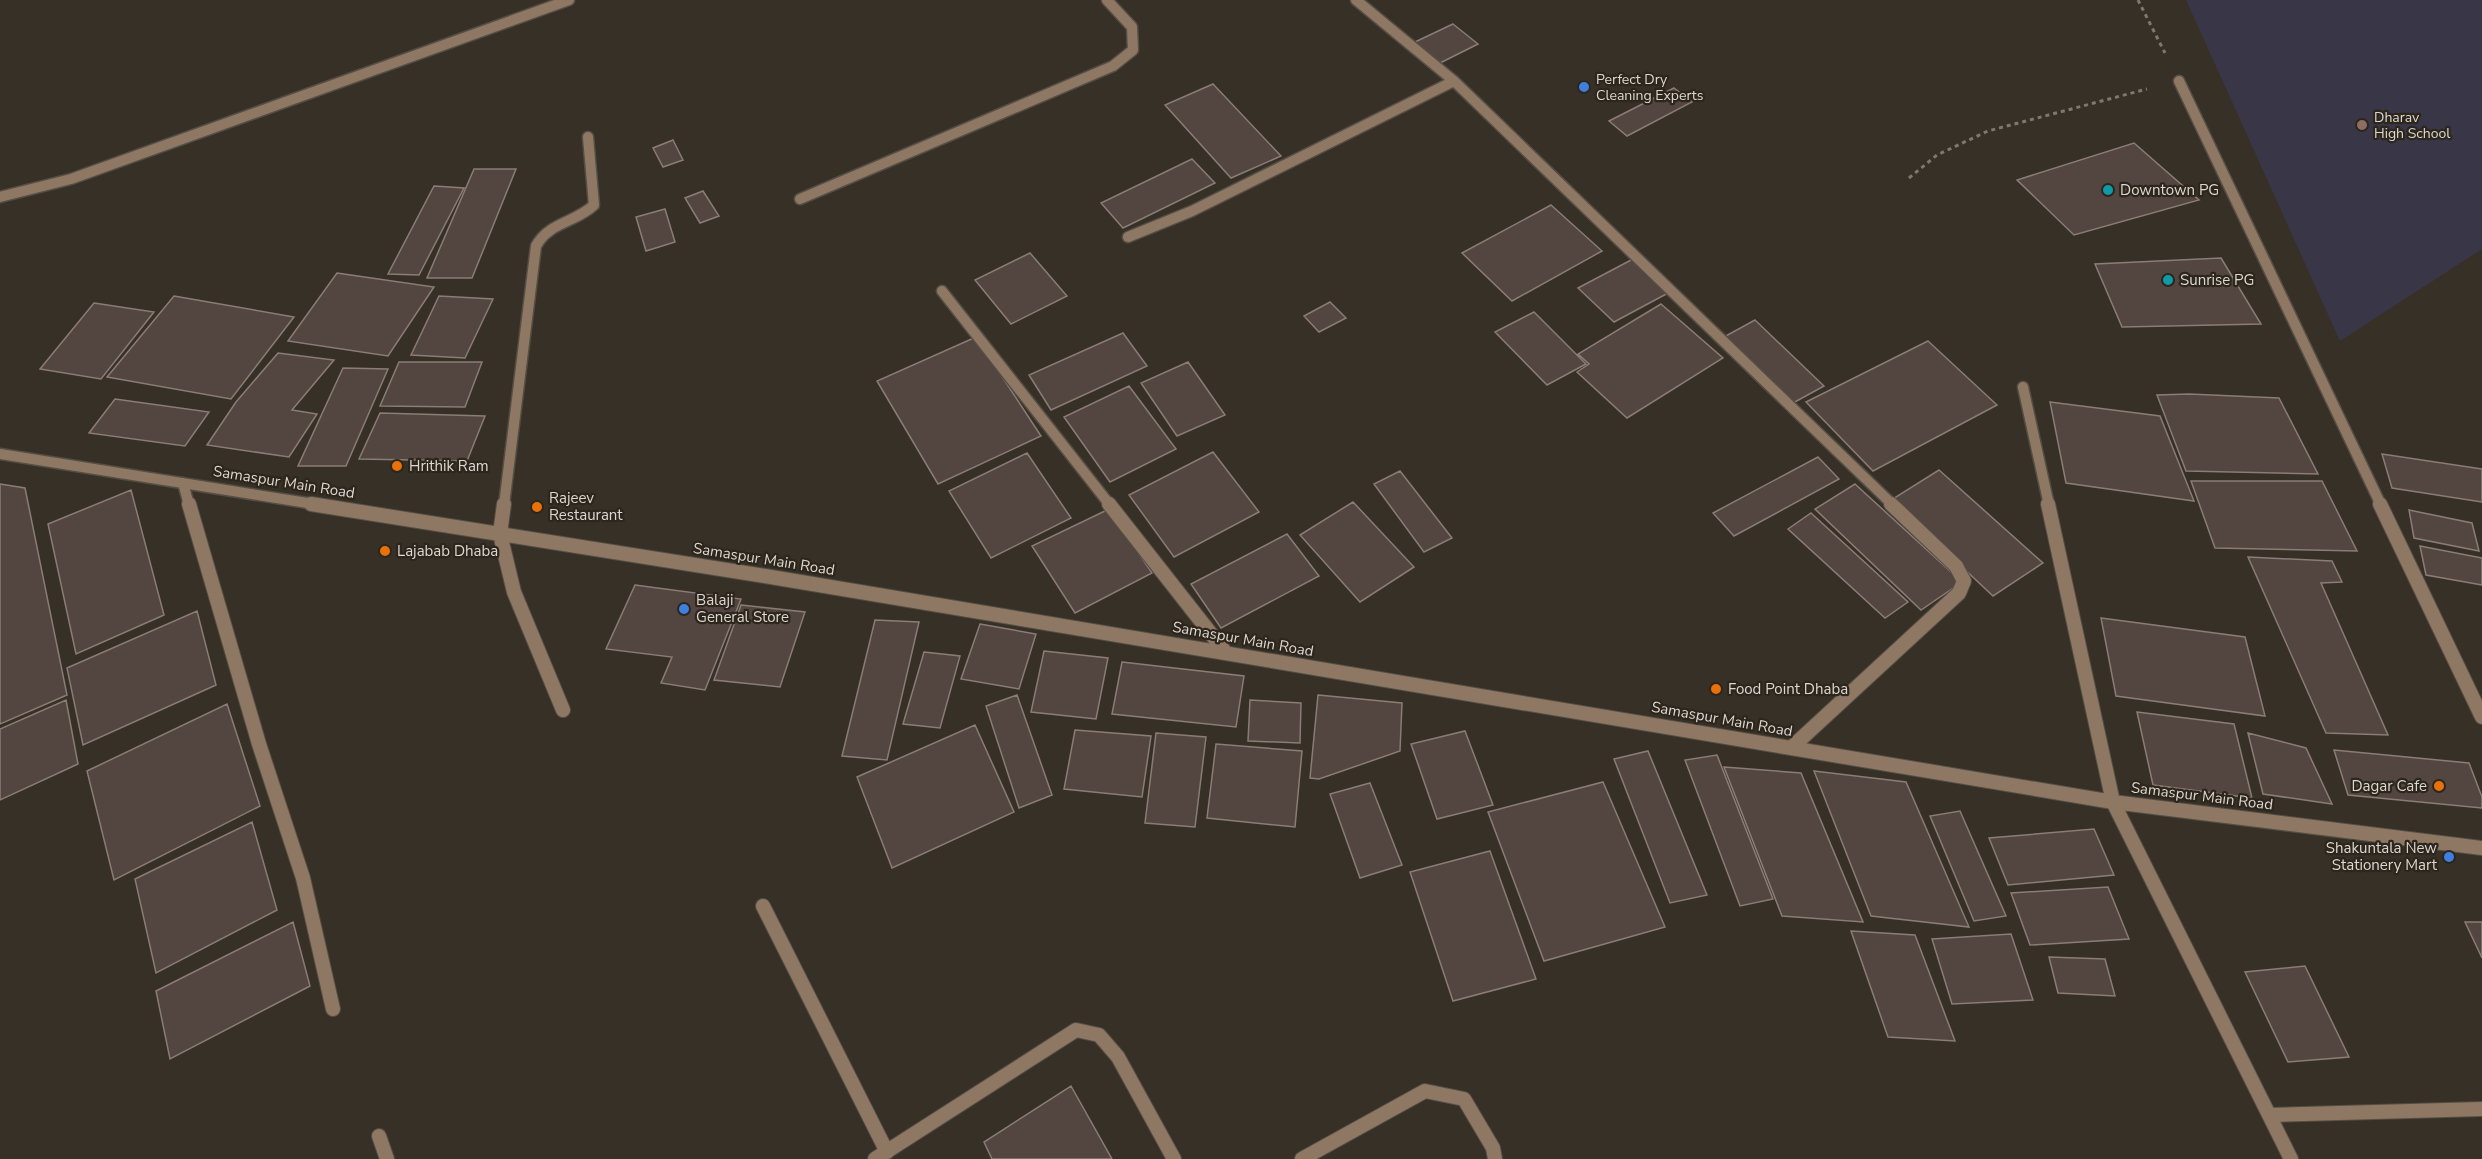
<svg xmlns="http://www.w3.org/2000/svg" width="2482" height="1159" font-family="'Nunito Sans',sans-serif">
  <rect width="100%" height="100%" fill="#373026"/>
  <path fill="#393647" d="M2186,0H2482V249L2340,341Z"/>
  <path fill="#534641" stroke="#8a7c76" stroke-width="1.5" d="M1453,24L1478,44L1440,63L1415,42Z
    M1213,84L1281,156L1231,178L1165,105Z
    M1674,88L1692,102L1627,136L1609,121Z
    M673,140L683,160L663,167L653,148Z
    M2134,143L2199,200L2074,235L2017,180Z
    M1192,159L1215,183L1123,228L1101,203Z
    M474,169H516L472,278H427Z
    M434,186L464,188L419,275L388,274Z
    M703,191L719,216L700,223L685,198Z
    M1551,205L1602,251L1512,301L1462,253Z
    M665,209L675,242L646,251L636,217Z
    M1030,253L1067,296L1011,324L975,280Z
    M2221,258L2261,324L2122,327L2095,264Z
    M1633,259L1670,292L1614,322L1578,288Z
    M337,273L434,287L388,356L288,341Z
    M174,296L294,317L231,399L107,377Z
    M439,296L493,299L465,358L411,355Z
    M1330,302L1346,318L1319,332L1304,316Z
    M94,303L154,312L101,379L40,369Z
    M1661,304L1723,358L1627,418L1577,372L1589,364L1578,354Z
    M1534,312L1586,364L1547,385L1495,332Z
    M1755,320L1824,386L1793,403L1724,337Z
    M1123,333L1147,366L1051,410L1029,375Z
    M976,337L1041,436L938,484L877,381Z
    M1928,341L1997,405L1873,471L1806,402Z
    M278,353L334,360L292,410L317,414L289,457L207,445L236,402Z
    M399,362H482L465,407L380,406Z
    M1188,362L1225,415L1177,436L1141,383Z
    M343,368L388,369L346,466H298Z
    M1129,386L1176,449L1110,482L1064,417Z
    M2189,394L2279,398L2318,474L2186,471L2157,395Z
    M115,399L209,412L185,446L89,433Z
    M2050,402L2160,416L2194,501L2066,483Z
    M380,413L485,416L467,461L359,459Z
    M1213,452L1259,512L1174,557L1129,495Z
    M1027,453L1071,518L991,558L949,491Z
    M2382,454L2482,469V502L2392,488Z
    M1818,457L1839,479L1734,536L1713,513Z
    M1939,470L2043,563L1993,596L1891,500Z
    M1400,471L1452,538L1424,552L1374,484Z
    M2191,481H2322L2357,551L2215,548Z
    M0,484L25,488L67,695L0,724Z
    M1855,484L1962,582L1921,610L1815,509Z
    M131,490L164,615L76,654L48,524Z
    M1353,502L1414,567L1360,602L1300,535Z
    M1109,509L1152,573L1075,613L1032,546Z
    M2409,510L2472,523L2479,551L2414,538Z
    M1811,513L1908,602L1885,618L1788,529Z
    M1287,534L1319,576L1221,628L1191,584Z
    M2420,546L2482,558V585L2426,575Z
    M2248,557L2332,561L2342,582L2321,583L2388,735L2326,733Z
    M635,585L741,599L705,690L661,683L672,657L606,649Z
    M741,605L805,612L780,687L714,680Z
    M197,611L216,685L83,745L67,668Z
    M2101,618L2245,637L2265,716L2116,696Z
    M875,620L919,622L887,760L842,756Z
    M980,624L1036,634L1019,689L961,679Z
    M1044,651L1108,658L1096,719L1031,712Z
    M924,652L960,656L940,728L903,724Z
    M1122,662L1244,676L1236,727L1112,714Z
    M1017,695L1052,795L1019,808L986,706Z
    M1318,695L1402,703L1400,751L1319,779L1310,778Z
    M66,700L78,764L0,800V729Z
    M1250,700L1301,703L1300,743L1248,741Z
    M227,704L260,806L114,880L87,771Z
    M2137,712L2234,724L2252,798L2153,785Z
    M975,725L1014,812L892,868L857,777Z
    M1075,730L1151,736L1142,797L1064,789Z
    M1465,731L1493,805L1437,819L1411,744Z
    M1156,733L1206,737L1195,827L1145,823Z
    M2248,733L2306,748L2332,804L2263,794Z
    M1216,744L1302,751L1295,827L1207,818Z
    M2334,750L2469,763L2482,797V808L2348,795Z
    M1648,751L1707,895L1670,903L1614,759Z
    M1717,755L1773,899L1740,906L1685,760Z
    M1724,767L1801,773L1863,922L1782,916Z
    M1814,771L1906,782L1969,927L1871,916Z
    M1603,782L1665,927L1544,961L1488,812Z
    M1370,783L1402,865L1360,878L1330,794Z
    M1960,811L2006,916L1974,921L1930,816Z
    M252,822L277,910L156,973L135,879Z
    M2094,829L2114,875L2008,885L1989,838Z
    M1490,851L1536,979L1453,1001L1410,872Z
    M2108,887L2129,939L2030,945L2011,893Z
    M293,922L310,986L170,1059L156,991Z
    M2465,922H2482V958Z
    M1851,931L1915,935L1955,1041L1888,1037Z
    M2011,934L2033,1000L1952,1004L1932,939Z
    M2049,957L2105,959L2115,996L2058,993Z
    M2305,966L2349,1057L2288,1062L2245,972Z
    M1071,1086L1112,1159H992L984,1142Z"/>
  <g fill="none" stroke-linecap="round" stroke-linejoin="round">
    <defs>
      <path id="street-far1" d="M1356,0L1454,81L1893,505
        M2179,81L2381,505
        M0,197L71,179L569,0
        M800,199L1113,66L1133,50L1132,27L1107,0
        M1128,237L1192,211L1454,81
        M942,291L1110,505
        M2023,387L2049,505
        M0,454L320,505
        M183,483L189,505
        M504,505L536,246C549,222 575,223 594,205L588,137"/>
      <path id="street" d="M189,504L259,744L303,878L333,1009
        M311,504L765,576L2113,802L2482,848
        M504,504L500,534L514,592L563,710
        M1109,504L1226,653
        M2048,504L2113,802L2291,1159
        M2380,504L2482,717
        M1791,748L1959,593L1964,581L1956,566L1891,504
        M763,906L887,1152
        M2270,1115L2482,1109
        M379,1136L387,1159
        M875,1159L1076,1030L1099,1035L1118,1057L1174,1159
        M1302,1159L1425,1091L1464,1099L1493,1148L1495,1159"/>
    </defs>
    <use href="#street-far1" stroke="#554e45" stroke-width="13"/>
    <use href="#street" stroke="#554e45" stroke-width="16"/>
    <path stroke="#7e786f" stroke-width="3" stroke-dasharray="4 4" stroke-linecap="butt" d="M2138,0L2165,53
      M1909,178L1937,155L1988,131L2147,89"/>
    <use href="#street-far1" stroke="#8f7863" stroke-width="10"/>
    <use href="#street" stroke="#8f7863" stroke-width="14"/>
  </g>
  <g fill="#3f7fe0" stroke="#2d261d" stroke-width="2">
    <circle cx="1584" cy="87" r="6"/>
    <circle cx="684" cy="609" r="6"/>
    <circle cx="2449" cy="857" r="6"/>
  </g>
  <circle fill="#8d6e63" stroke="#2d261d" stroke-width="2" cx="2362" cy="125" r="6"/>
  <g fill="#0f9aa8" stroke="#2d261d" stroke-width="2">
    <circle cx="2108" cy="190" r="6"/>
    <circle cx="2168" cy="280" r="6"/>
  </g>
  <g fill="#e8710a" stroke="#2d261d" stroke-width="2">
    <circle cx="397" cy="466" r="6"/>
    <circle cx="537" cy="507" r="6"/>
    <circle cx="385" cy="551" r="6"/>
    <circle cx="1716" cy="689" r="6"/>
    <circle cx="2439" cy="786" r="6"/>
  </g>
  <g text-anchor="middle" dominant-baseline="central" stroke-width="4.5" stroke-linejoin="round" paint-order="stroke">
    <g font-size="14" fill="#dcd7d1" stroke="#2d261d" text-anchor="start">
      <text x="1596" y="79">Perfect Dry<tspan x="1596" dy="16">Cleaning Experts</tspan></text>
      <text x="2374" y="117">Dharav<tspan x="2374" dy="16">High School</tspan></text>
    </g>
    <g font-size="15" fill="#dcd7d1" stroke="#2d261d" text-anchor="start">
      <text x="2120" y="190">Downtown PG</text>
      <text x="2180" y="280">Sunrise PG</text>
      <text x="409" y="466">Hrithik Ram</text>
      <text x="549" y="498">Rajeev<tspan x="549" dy="17">Restaurant</tspan></text>
      <text x="397" y="551">Lajabab Dhaba</text>
      <text x="696" y="600">Balaji<tspan x="696" dy="17">General Store</tspan></text>
      <text x="1728" y="689">Food Point Dhaba</text>
      <text x="2427" y="786" text-anchor="end">Dagar Cafe</text>
      <text x="2437" y="848" text-anchor="end">Shakuntala New<tspan x="2437" dy="17">Stationery Mart</tspan></text>
    </g>
    <g font-size="15" fill="#dcd7d1" stroke="#2d261d">
      <text transform="translate(284 482) rotate(9)">Samaspur Main Road</text>
      <text transform="translate(764 559) rotate(9)">Samaspur Main Road</text>
      <text transform="translate(1243 639) rotate(10)">Samaspur Main Road</text>
      <text transform="translate(1722 719) rotate(10)">Samaspur Main Road</text>
      <text transform="translate(2202 796) rotate(7)">Samaspur Main Road</text>
    </g>
  </g>
</svg>
